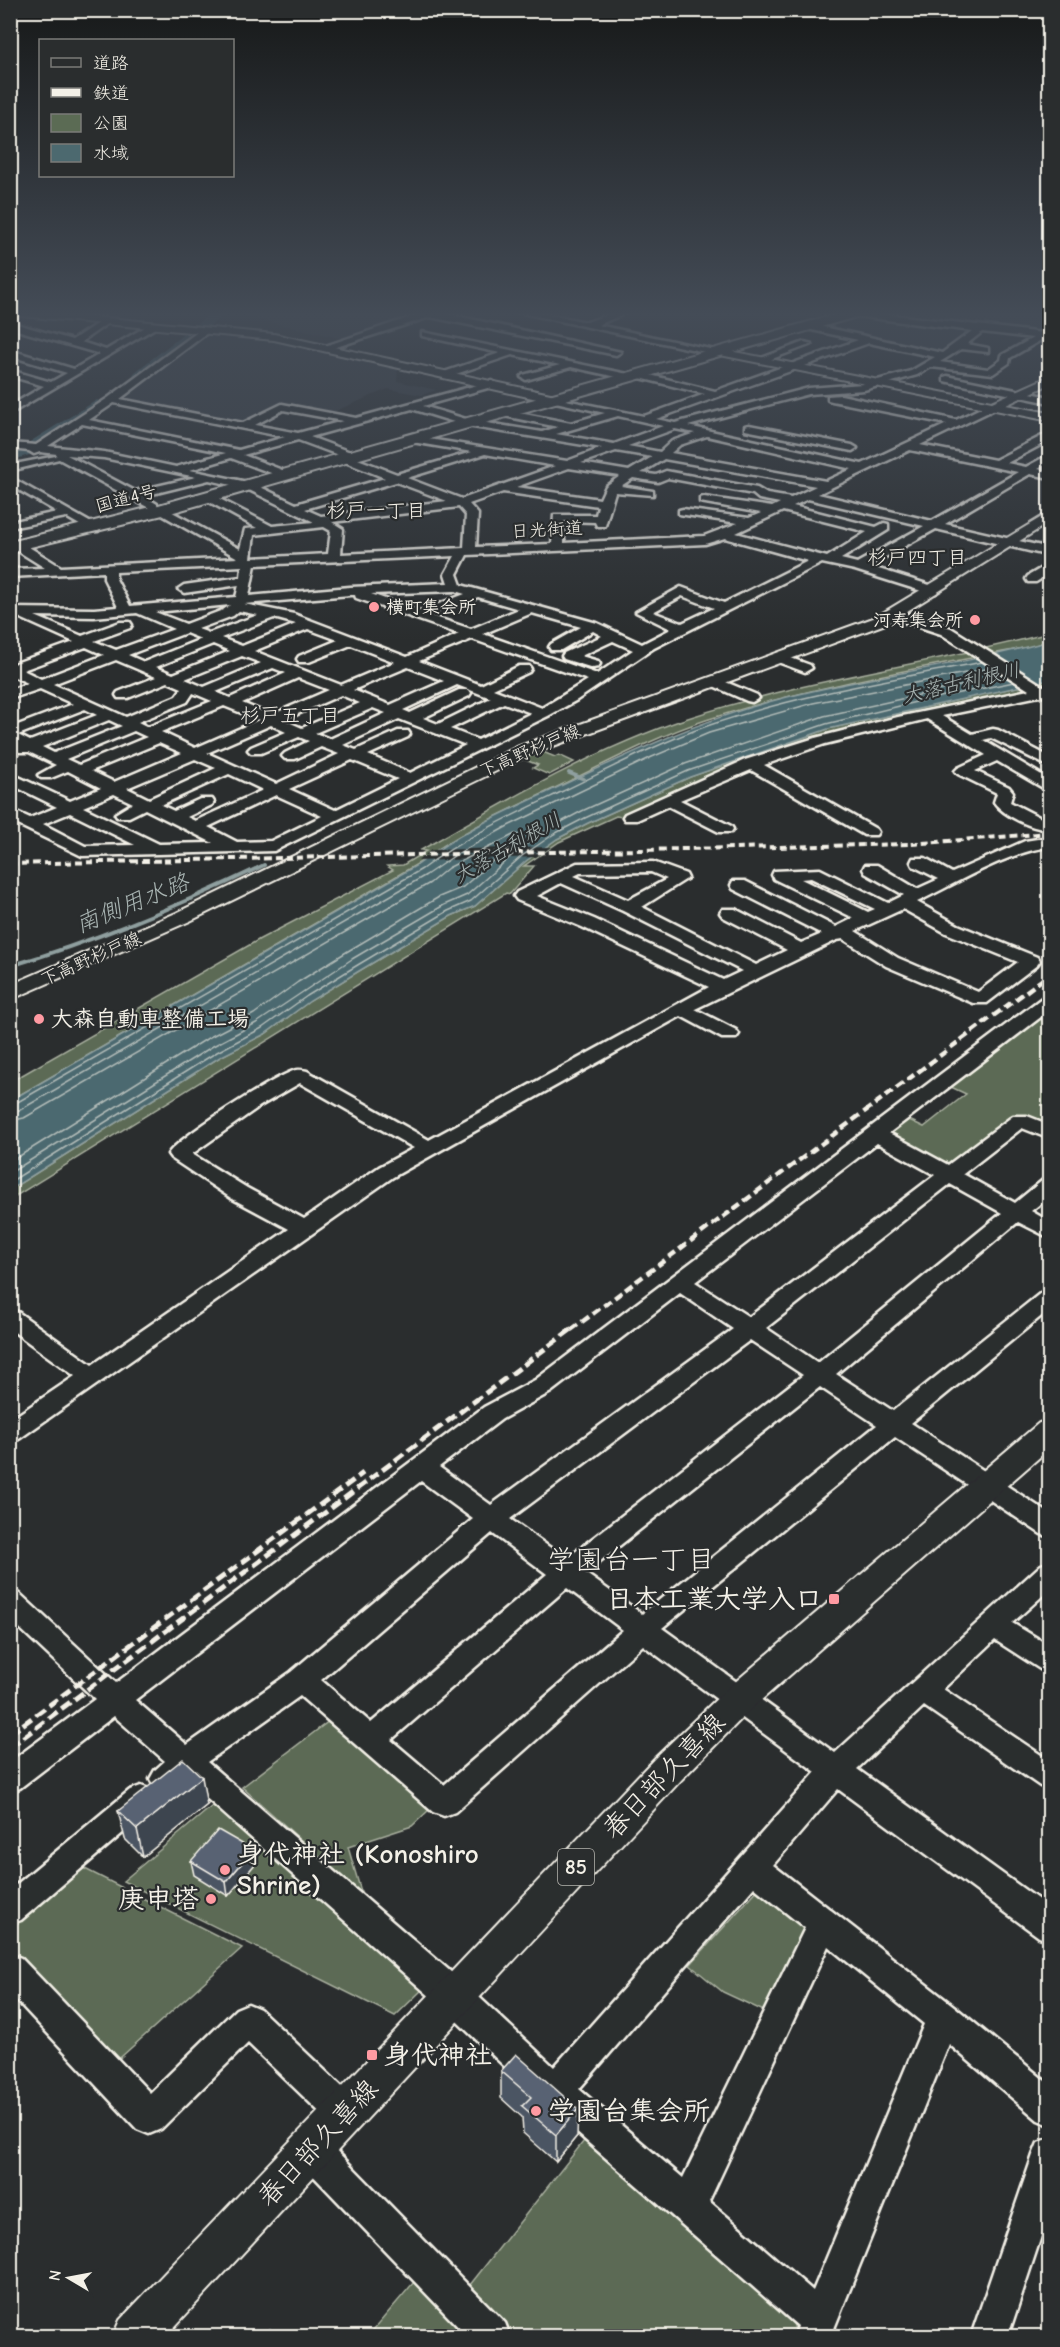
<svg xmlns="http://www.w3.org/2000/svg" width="1060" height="2347" font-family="'Comic Neue','Klee One',sans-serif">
  <rect width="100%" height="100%" fill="#2a2d2e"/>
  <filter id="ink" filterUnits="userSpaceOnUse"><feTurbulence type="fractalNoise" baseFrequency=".0167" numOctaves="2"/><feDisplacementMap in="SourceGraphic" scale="12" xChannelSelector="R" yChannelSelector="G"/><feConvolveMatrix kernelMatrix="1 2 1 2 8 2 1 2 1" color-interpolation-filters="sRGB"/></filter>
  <g filter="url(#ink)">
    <path fill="#383d43" d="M228,312H427L343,339Z
      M876,312H1049V329L1044,334L869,314Z
      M863,316L976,329L944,354L825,326Z
      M205,332L285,342L398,367L397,381L436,390L422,395L388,389L328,414L283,406L245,425L117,399Z"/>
    <path fill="#5b6b54" stroke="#a8ae9e" stroke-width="1.5" d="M1049,633V641L1029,647C921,668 811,686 706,720C654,737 603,765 553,789C509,810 456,833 419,863L11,1100L10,1082L260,939L393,870L387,866L403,865L426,851L421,850C506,801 594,749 688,718C806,679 931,664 1049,633Z
      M1049,680V686L749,761L622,817L616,816L559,842L524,866H534L510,894L506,893L11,1199V1189L220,1057L265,1034L310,1001L359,971L451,916L475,906L526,861L557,839L588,823L690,777L828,729Z
      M538,750L555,757L559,755L574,762L549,775L533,768L538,765L518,757Z
      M1040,1019L1049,1024L1050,1124L1045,1128L1015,1115L949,1164H941L891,1138L892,1131L907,1119L924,1127L966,1094L951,1087Z
      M333,1718L432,1807L412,1826L348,1847L362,1895L242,1787Z
      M217,1802L427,1985L395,2016L123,1881Z
      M77,1865L242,1948L112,2065L11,1960V1920Z
      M759,1888L810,1927L770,2014L723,1992L690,1965Z
      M587,2137L790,2312L795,2330L792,2336H511L466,2290Z
      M414,2282L466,2336H368Z"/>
    <path fill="#4c696f" stroke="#8f9f9f" stroke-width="1.5" d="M1049,641V680L828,729L690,777L588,823L557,839L526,861L475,906L451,916L359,971L310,1001L265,1034L220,1057L11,1189V1100L419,864C455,834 507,811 550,791C628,754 703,718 787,697C873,675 964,665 1049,641Z"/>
    <path fill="#2a2d2e" d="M551,847L544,852L425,855L431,850Z
      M542,853L536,857L418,861L423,856Z"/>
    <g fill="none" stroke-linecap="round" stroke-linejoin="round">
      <path stroke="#b1bbb8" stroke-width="1.5" d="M10,1104L16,1103L422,869C465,837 513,815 561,792C609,769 656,744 707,726C796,695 890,680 982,662
        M10,1112L20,1110L426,875L457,854L508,826L652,757L709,733L813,703L991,668
        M10,1121L24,1118L430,883L448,868L515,834L519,835V838L463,887L439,897L348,951L298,982L254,1014L208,1038L10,1162
        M10,1173L213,1046L258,1022L352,959L444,905L467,895L518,850L550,828L582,811L685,764L824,716L1005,676
        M10,1182L217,1052L262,1028L307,996L356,966L448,911L471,901L522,856L554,834L585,818L688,771L826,724L920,701L1014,682"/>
      <path stroke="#8f9f9f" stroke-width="4" d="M569,773L584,779
        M10,966C98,940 181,905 264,865"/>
      <path fill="#4c696f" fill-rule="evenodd" d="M212,312H227L145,378H135L133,375L135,372Z
        M97,400L102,402L105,405L102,408L32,454L10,461V451L20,448Z"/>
      <defs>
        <path id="minor" d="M426,312H439L621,352L616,355L430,317L330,349L322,347Z
          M518,312H536L587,322L615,312H628L598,325L724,352L719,355Z
          M870,312L1043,333L1048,336L1010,358L1009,363L993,374L931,367L917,375L864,390L809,394L688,426L862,464L947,424L832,401L828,400V396L841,395L956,420L989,404H997V408L920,445L995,460L1050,432V440L1007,463L1026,467L1050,454V462L1038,469L1050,472V478L1030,474L945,524L1050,548V556L936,529L869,566L936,587L937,590L936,593L931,594L855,570L822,563L654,648L577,700L548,716L274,851L82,856L10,821V809L30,818L57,807L10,784V773L70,801L101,788L68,771L51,778H41L38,775L56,765L29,752H19L16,749L18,747L10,743V728L73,704L40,689L10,699V690L28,683L10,675V665L74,642L16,616H10V608L94,609L118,607L104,579V572L10,577V569L45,568L13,548V542H21L61,567L238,558L157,512L156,509L149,508L59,459L10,471V465L56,456L57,454L40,452L34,454L29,451L10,449V443L36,445L108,398L203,328L211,330L120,399L243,423L282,404L356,418L492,381L497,384L495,386L423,406L469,420L542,432L558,427L504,416L499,413L504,410L571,423L605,413L551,401V397L644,416L705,394L636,377L631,380L571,367L526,380L521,377L523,375L560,365L512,355L447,377L442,374L444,372L500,353L422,336V332L633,375L638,372L715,391L858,340L807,329L805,327L810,324L942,353L972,331L856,316L852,313ZM982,332L1033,338L1002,355L1001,360L988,369L940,362L961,349L988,352V348L967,344ZM869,343L935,357L911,371L863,384L809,388L675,423L656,419ZM114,403L285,437L239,450L89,420ZM412,409L467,426L602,448L567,461L410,436L406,437V441L472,452L397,474L355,458L357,456L356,454L310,437ZM283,410L343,421L298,433L255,425ZM618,416L663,426L614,444L556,434ZM82,424L226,453L176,467L104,452L48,446ZM675,429L695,433L672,441L660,452L628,446ZM707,436L852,469L826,481L671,453L680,445ZM298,440L341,456L339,458L340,460L385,478L296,504L252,483L190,470L231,458L282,477H290V473L243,455ZM910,450L1018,472L932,521L818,494ZM616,451L652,457L629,471L581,463ZM485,454L555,466L462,499L407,478ZM67,455L104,458L196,477L135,491ZM664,459L816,486L791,498L767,494L757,488L666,471L656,475L641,473ZM569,468L620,476L606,486L600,499L516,487ZM633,478L658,482L668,478L753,494L759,499L780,503L772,507L704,497L700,498V502L761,513L749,518L683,509L679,510V514L738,523L704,536L564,543V521L595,522L597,526H605L615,492L653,495V491L621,486ZM209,480L245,488L314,522L272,526L212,495H204V499L257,528L245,529L240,549L165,508L158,507L157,504L144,496ZM396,482L447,501L321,516L305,509ZM503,492L598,506L596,515H554L552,544L476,547L478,514L469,504ZM808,499L924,526L857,563L841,559L888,530V524L884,523L876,527L793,506ZM459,507L466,515L464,548L341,554L343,529L332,522ZM783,511L867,532L827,557L736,533ZM324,527L331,531L328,554L251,558L254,535ZM725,538L808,561L724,603L681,587L636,612L671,629L642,644L597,623L461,585L457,574L467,555L705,544ZM455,556L445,574L448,583L350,587L249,596L255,565ZM242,566L241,577L184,585L178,589L184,593L239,585L236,597L130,606L116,579V572ZM455,591L465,594L420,611L371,594ZM350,595H355L356,598L459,634L407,657L294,614L244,604ZM682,596L714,608L682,623L653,612ZM478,597L519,609L471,629L432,616ZM230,605L223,610L186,624L155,612ZM239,611L258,615L209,633L198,629L233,616ZM137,613L174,629L116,650L94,641L130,628L132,625L130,622H120L82,636L35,616L94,617ZM532,613L581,627L551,644L549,647L551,650H561L593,631L602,636L564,653L562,656L564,659L593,668L598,667L600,664L598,661L581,656L613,641L633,650L597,674L483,634ZM274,618L296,624L242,646L221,638ZM308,629L338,640L299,656L297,659L299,662H309L351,645L395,662L341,685L254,651ZM186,633L201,639L144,662L128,655ZM472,639L588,680L542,708L493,689L529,672L531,669L529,666H519L481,685L419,661ZM213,644L230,651L173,674L156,667ZM86,647L104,655L41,679L23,670ZM242,656L261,663L204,687L185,679ZM116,660L156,677L118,692L116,695L118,698H128L168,682L182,688L176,696L126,717L53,684ZM408,667L444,681L390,705L353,690ZM273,668L286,673L230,698L216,692ZM298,678L329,690L271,715L242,703ZM457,685L491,698L438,724L423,718L469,696L471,693L469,690H459L410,713L403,710ZM193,693L212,701L148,727L138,722L187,702ZM341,695L360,703L302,728L284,720ZM504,703L531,713L478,740L450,729ZM224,706L259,720L195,748L161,732ZM373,708L386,713L330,739L315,733ZM85,709L97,715L30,741L18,735ZM399,719L466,745L410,773L368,755L408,737L410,734L408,731H398L356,750L343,745ZM109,720L122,726L54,753L42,747ZM271,725L286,732L251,747L248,750L251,753H261L299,737L309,741L285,753L282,756L285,759H295L321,747L339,754L276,784L207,753ZM134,731L147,737L79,765L66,759ZM159,743L182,753L114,782L91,771ZM195,759L216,768L149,799L127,788ZM352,760L398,779L335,810L289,789ZM229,774L263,790L195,821L187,817L212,805L214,802L212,799H200L174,811L161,805ZM114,794L133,803L115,814L117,817H129L145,809L213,843L159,844L83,807ZM276,795L322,816L271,841L237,842L208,827ZM70,813L135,845L85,846L43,824Z
          M104,319L111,321L81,342L106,350L152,323L160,325L10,414V406L44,386L10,376V370L51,382L67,373L10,356V350L74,369L100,354L10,328V322L72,340Z
          M804,342L812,344L764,362L756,360Z
          M947,376L1050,397V403L944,381V377Z
          M749,425L852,445L857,448L852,451L745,430V426Z
          M10,477L100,528L98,531H90L66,517L15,527V521L57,512L10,485Z
          M1050,563V573L1036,582H1028L1026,579L1028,576Z
          M894,610L951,628L1043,686L1050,685V697L1039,696L942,716L972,734L993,729L998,730L1050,757V767L991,738L983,740L1050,780V792L997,761L975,771L1009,787L1013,792L1010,802L1045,820L1050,819V829C1034,831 1003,815 994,802L997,793L958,774L955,771L958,768L986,755L927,719L825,744L764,765L876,829L878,832L876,835H864L751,770L680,800L731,826L733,829L731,832H719L668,806L637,820H625L623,817L625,814L745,760L815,738L898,717L1029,690L941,634L889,617L887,614Z
          M780,654L810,665L812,668L805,672L775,661L773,658Z
          M716,678L757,695L759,698L752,702L747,701L711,685L709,682Z
          M1050,837V847C1009,851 955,884 917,902L958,925L1037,957L1040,961L1037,965L987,1003H973L886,966L843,939L837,940L695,1009L736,1030L739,1034L736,1038H722L681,1016L670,1022L393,1177L19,1439L10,1442V1420L75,1376L10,1329V1309L18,1312L92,1365L289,1229L231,1198L171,1158L168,1154C179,1137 271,1079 293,1071C298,1069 302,1070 307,1071L429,1140L709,987L582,927L517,900L514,896L517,892L577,863L653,862L686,874L688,878L642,907L756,965L787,950L723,917L720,913L723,909H735L801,943L822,934L733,889L731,885L733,881H745L836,927L854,918L774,879L772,875L774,871L820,869L888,903L904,895L865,873L863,869L865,865H877L917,889L939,879L913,866L911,862L913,858H925L952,873L1025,841ZM651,872L667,879L628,900L574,876L580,873ZM811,878L875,909L868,912L801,879ZM561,883L623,911L742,971L723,980L594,919L537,896ZM903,909L946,933L1018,962L978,992L898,958L855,931ZM300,1083L414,1148L379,1167L304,1219L247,1188L192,1154L260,1106Z
          M1050,996V1010L889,1133L948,1165L1013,1116H1027L1050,1125V1139L1022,1128L963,1174L1015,1203L1043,1180L1050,1179V1196L1031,1211L1050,1222V1238L1018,1222L836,1374L893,1411L1042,1292L1050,1290V1309L911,1423L1050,1514V1537L1041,1534L895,1437L662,1628L835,1753L1041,1565L1050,1562V1589L1012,1623L1050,1646V1672L1040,1669L995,1640L943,1689L1050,1761V1790L1040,1786L924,1706L857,1769L1050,1908V1941L1039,1937L838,1789L773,1865L955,2007L1050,2085V2125L1038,2120L949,2044L831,2336H795L798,2326L543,2103L442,2007L185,1779C175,1789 168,1793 155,1788L150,1779L155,1770L165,1761L114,1716L20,1788L10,1792V1762L95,1699L10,1619V1591L20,1594L116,1683L484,1407L535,1380L1043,997ZM877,1143L935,1175L749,1317L695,1282ZM950,1184L1002,1213L818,1363L766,1328ZM680,1293L733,1329L491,1505L439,1467L502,1419L551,1392ZM750,1340L803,1375L566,1559L510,1519ZM820,1387L877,1425L642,1614L585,1573ZM421,1481L473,1519L291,1672L187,1745L135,1700ZM492,1533L547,1574L371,1723L321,1680ZM567,1588L623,1630L444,1785L391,1740ZM643,1645L816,1772L554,2067L466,1985L207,1762L300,1696L433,1812L444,1816L455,1812ZM754,1887L805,1928L683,2178L579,2089ZM828,1946L924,2024L813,2291L709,2201Z
          M141,1786L152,1790L156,1799L152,1808L21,1920L10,1924V1890L130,1790Z
          M10,1954L21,1958L150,2093L236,2009L248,2004L260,2009L357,2101L362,2113L357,2125L345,2130L333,2125L248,2043L161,2129L149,2134L137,2129L10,1993Z
          M312,2133L324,2138L505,2323L510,2336H467L300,2162L295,2150L300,2138Z
          M1050,2138V2209L1008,2336H971L1033,2155L1038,2143Z"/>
        <path id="major" d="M10,312H47L274,334L555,395L561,399L555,403L274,340L11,315Z
          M719,349L992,402L1050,376V384L1006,405L1050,413V421L715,354L713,352Z
          M1050,512V522L888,623L529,755L190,921L10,1000V985L176,913L517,747L876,617Z
          M1050,1420V1448L751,1709L682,1779L166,2336H113L120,2320L656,1757L727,1689L1039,1423Z"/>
        <path id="highway" d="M844,312H865L863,315L167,514L10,552V542L155,506Z"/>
      </defs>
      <use href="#minor" stroke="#f4f1e8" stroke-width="5"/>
      <use href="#major" stroke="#f4f1e8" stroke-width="4"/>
      <use href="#highway" stroke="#f4f1e8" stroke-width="4"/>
      <use href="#minor" fill="#2a2d2e" fill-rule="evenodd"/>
      <use href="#major" fill="#2a2d2e" fill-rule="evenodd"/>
      <use href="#highway" fill="#2a2d2e" fill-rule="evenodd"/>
      <path stroke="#f4f1e8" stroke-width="4" stroke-dasharray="7 4" stroke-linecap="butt" d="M10,864L911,844L1050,833
        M1045,978L1050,974"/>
      <path stroke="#f4f1e8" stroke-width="4.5" stroke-dasharray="9 4.5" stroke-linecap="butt" d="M571,1330L1047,976"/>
      <path stroke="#f4f1e8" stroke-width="5" stroke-dasharray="11 5" stroke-linecap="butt" d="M10,1734L363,1473
        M10,1747L573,1328"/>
    </g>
    <path fill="#4c5463" stroke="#f4f1e8" stroke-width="1.5" d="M207,1805L143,1857L125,1839L118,1811Z
      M253,1850L255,1864L228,1896L194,1875L191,1861Z
      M501,2071L578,2109L577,2136L556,2162L523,2133L522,2117L501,2098Z"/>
    <path fill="#3e4550" stroke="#f4f1e8" stroke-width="1.5" d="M202,1777L207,1805L143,1857L137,1829Z
      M253,1850L255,1864L228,1896L226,1882Z
      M578,2109L577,2136L556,2162V2135Z"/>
    <path fill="#586273" stroke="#f4f1e8" stroke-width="1.5" d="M183,1759L202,1777L137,1829L118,1811Z
      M218,1830L253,1850L226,1882L191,1861Z
      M516,2054L578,2109L556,2135L522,2106L531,2097L501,2071Z
      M270,2329L278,2337H263Z"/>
  </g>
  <linearGradient id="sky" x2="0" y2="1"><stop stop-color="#171919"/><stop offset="0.49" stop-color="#444c57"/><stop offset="1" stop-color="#444c57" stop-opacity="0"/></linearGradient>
  <rect width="1060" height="641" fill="url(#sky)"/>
  <g fill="#ff9aa2" stroke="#2a2d2e" stroke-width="2">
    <circle cx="374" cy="607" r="6"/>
    <circle cx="975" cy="620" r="6"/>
    <circle cx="39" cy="1019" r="6"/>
    <rect x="828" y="1593" width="12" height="12" rx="3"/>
    <circle cx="225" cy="1870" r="6"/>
    <circle cx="211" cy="1899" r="6"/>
    <rect x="366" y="2049" width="12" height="12" rx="3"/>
    <circle cx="536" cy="2111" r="6"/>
  </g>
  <g text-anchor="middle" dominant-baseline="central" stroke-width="4.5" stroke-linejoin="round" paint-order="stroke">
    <g font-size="18" fill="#f4f1e8" stroke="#2a2d2e">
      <text transform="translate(126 499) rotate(-15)">国道4号</text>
      <text transform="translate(547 530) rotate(-3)">日光街道</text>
      <text transform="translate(530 751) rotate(-23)">下高野杉戸線</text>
      <text transform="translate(91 959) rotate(-24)">下高野杉戸線</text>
    </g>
    <g font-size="18" font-weight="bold" fill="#f4f1e8" stroke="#2a2d2e" text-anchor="start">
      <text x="386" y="607">横町集会所</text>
      <text x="963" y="620" text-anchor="end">河寿集会所</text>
    </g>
    <g font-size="20" fill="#f4f1e8" stroke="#2a2d2e">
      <text x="376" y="510">杉戸一丁目</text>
      <text x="917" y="557">杉戸四丁目</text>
      <text x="290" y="715">杉戸五丁目</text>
    </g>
    <g font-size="20" font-style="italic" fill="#a8b4b2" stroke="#2a2d2e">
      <text transform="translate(961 683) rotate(-13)">大落古利根川</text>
      <text transform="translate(507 848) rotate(-30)">大落古利根川</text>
    </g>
    <rect fill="#2a2d2e" stroke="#b7b6b0" stroke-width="1.5" x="558" y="1849" width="36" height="36" rx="4.5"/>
    <g font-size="21" font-weight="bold" fill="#f4f1e8">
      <text x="576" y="1867">85</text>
    </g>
    <g font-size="22" font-weight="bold" fill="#f4f1e8" stroke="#2a2d2e" text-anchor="start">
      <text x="51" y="1019">大森自動車整備工場</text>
    </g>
    <g font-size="24" font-style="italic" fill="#a8b4b2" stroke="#2a2d2e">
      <text transform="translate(132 903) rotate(-22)">南側用水路</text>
    </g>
    <g font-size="27" font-weight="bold" fill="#f4f1e8" stroke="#2a2d2e" text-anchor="start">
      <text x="822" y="1599" text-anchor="end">日本工業大学入口</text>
      <text x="237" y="1854">身代神社 (Konoshiro<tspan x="237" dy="31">Shrine)</tspan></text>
      <text x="199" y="1899" text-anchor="end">庚申塔</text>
      <text x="384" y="2055">身代神社</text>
      <text x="548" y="2111">学園台集会所</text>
    </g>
    <g font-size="27" fill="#f4f1e8" stroke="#2a2d2e">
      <text transform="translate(664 1776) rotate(-46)">春日部久喜線</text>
      <text transform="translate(318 2143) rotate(-47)">春日部久喜線</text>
    </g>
    <g font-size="28" fill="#f4f1e8" stroke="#2a2d2e">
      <text x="631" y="1560">学園台一丁目</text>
    </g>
  </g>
  <rect width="1060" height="2347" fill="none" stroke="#2a2d2e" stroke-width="36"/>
  <rect x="18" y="18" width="1024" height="2311" fill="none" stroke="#f4f1e8" stroke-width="2" filter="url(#ink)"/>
  <rect x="39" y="39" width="195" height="138" fill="#2a2d2e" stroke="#7b7b78" stroke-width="1.5"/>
  <rect x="51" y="58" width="30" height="9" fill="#2a2d2e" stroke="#7b7b78" stroke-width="1.5"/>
  <text x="93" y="69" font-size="18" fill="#f4f1e8">道路</text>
  <rect x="51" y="88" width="30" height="9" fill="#f4f1e8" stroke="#7b7b78" stroke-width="1.5"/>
  <text x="93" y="99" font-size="18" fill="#f4f1e8">鉄道</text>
  <rect x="51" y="114" width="30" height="18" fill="#5b6b54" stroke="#7b7b78" stroke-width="1.5"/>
  <text x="93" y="129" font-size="18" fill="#f4f1e8">公園</text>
  <rect x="51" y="144" width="30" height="18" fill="#4c696f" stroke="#7b7b78" stroke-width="1.5"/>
  <text x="93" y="159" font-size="18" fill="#f4f1e8">水域</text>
  <g transform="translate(69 2278) rotate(280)" stroke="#2a2d2e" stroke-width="4.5" paint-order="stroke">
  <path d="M0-4.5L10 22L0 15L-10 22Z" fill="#f4f1e8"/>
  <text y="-9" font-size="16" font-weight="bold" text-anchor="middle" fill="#f4f1e8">N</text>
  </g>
</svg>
